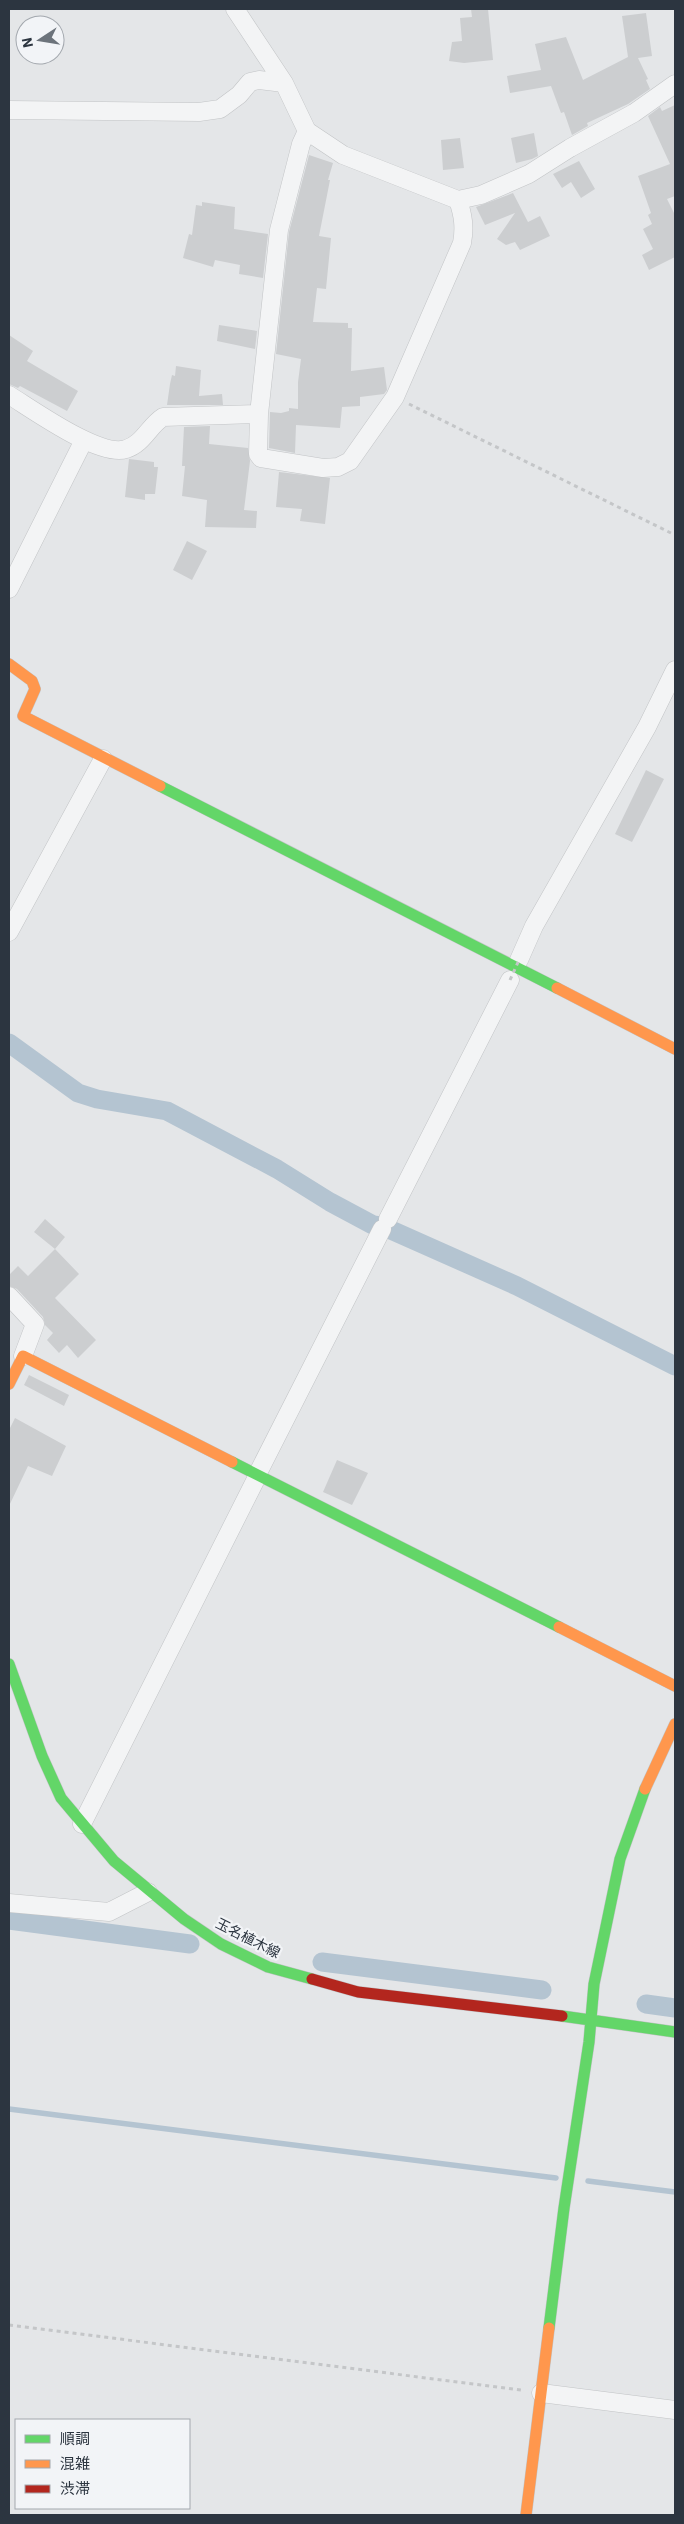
<svg xmlns="http://www.w3.org/2000/svg" width="684" height="2524" font-family="'IBM Plex Sans','Noto Sans JP',sans-serif">
  <rect width="100%" height="100%" fill="#e4e6e8"/>
  <g fill="none" stroke-linecap="round" stroke-linejoin="round">
    <path stroke="#b4c4d1" stroke-width="5.5" d="M9,2109L556,2178
      M588,2181L675,2192"/>
    <path stroke="#b4c4d1" stroke-width="19" d="M9,1043L78,1093L97,1099L167,1111L277,1169L330,1202L373,1225L382,1226L517,1286L675,1366
      M9,1920L190,1944
      M322,1962L542,1990
      M646,2004L675,2008"/>
  </g>
  <path fill="#ccced0" d="M471,9H488L493,60L464,63L449,61L452,42L462,41L460,18L472,17Z
    M646,13L652,56L638,58L648,79L646,80L650,89L628,104L587,123L588,126L572,135L564,112L561,113L551,86L510,93L507,76L541,70L535,44L566,37L583,80L628,57L622,16Z
    M675,105V196L667,199L675,215V257L649,270L642,255L653,249L643,229L652,224L648,215L651,213L638,176L670,164L648,116L660,107L662,111Z
    M534,133L538,156L532,159L516,163L511,138Z
    M460,138L464,168L443,170L441,140Z
    M309,155L333,163L328,180H330L319,236L331,238L326,289L317,288L313,322L348,323V328H352L351,371L384,367L387,390L384,394L360,397V406L342,407L340,428L296,425L295,453L269,448L270,415V412L281,413L289,411V408L298,409V382L301,359L276,354L289,232Z
    M579,161L595,189L581,198L571,182L562,188L553,174Z
    M513,193L528,222L540,216L550,236L520,250L515,242L506,245L497,239L515,213L485,225L476,207Z
    M202,202L235,207L234,229L268,234L263,278L239,274L240,265L215,260L213,267L183,258L189,234L192,235L196,205L202,206Z
    M219,325L257,331L255,349L217,341Z
    M9,335L33,351L27,361L78,391L67,411L20,386L18,388L9,384Z
    M176,366L201,370L199,396L222,394L223,405H167L170,384L172,375L175,376Z
    M210,426L209,444L248,448L250,461L244,510L257,511L256,528L205,527L207,500L182,496L185,466H182L184,427Z
    M129,459L154,462V467H158L155,494H145V500L125,497Z
    M279,472L330,478L325,524L300,521L302,509L276,507Z
    M187,541L207,551L192,580L173,570Z
    M646,770L664,779L632,842L615,834Z
    M45,1219L65,1237L55,1249L34,1232Z
    M55,1249L79,1274L55,1298L96,1340L78,1358L67,1345L59,1353L47,1340L53,1333L45,1325L43,1317L17,1289L9,1286V1275L18,1266L28,1276Z
    M29,1375L69,1395L64,1406L24,1385Z
    M15,1418L66,1446L52,1476L28,1466L9,1506V1430Z
    M337,1460L368,1473L352,1505L323,1492Z"/>
  <g fill="none" stroke-linecap="round" stroke-linejoin="round">
    <defs>
      <path id="street" d="M235,9L284,83L307,131L343,155L458,200L481,195L529,174L570,148L634,113L675,84
        M9,110L199,112L220,109L239,95L250,82L259,80L284,83
        M9,395C32,409 100,458 126,449C143,444 149,426 163,417L259,414L279,230L301,144L307,131
        M259,414L258,454L261,458L323,468L338,467L350,461L395,397L462,243C465,227 463,215 458,200
        M9,589L84,440
        M9,932L103,759
        M519,960L534,926L647,727L675,670
        M388,1219L510,980
        M9,1296L35,1324L23,1356
        M260,1469L382,1229
        M82,1824L257,1477
        M9,1903L109,1912L148,1892
        M541,2393L675,2410"/>
      <path id="fast" d="M160,786L557,988
        M232,1462L559,1627
        M9,1664L42,1756L61,1798L114,1861L184,1919L221,1944L268,1967L312,1979
        M562,2016L675,2032
        M549,2328L564,2208L589,2042L594,1984L620,1859L645,1789"/>
      <path id="slow" d="M9,664L32,681L35,689L23,716L160,786
        M557,988L675,1049
        M9,1384L23,1356L232,1462
        M559,1627L675,1686
        M645,1789L675,1724
        M526,2515L549,2328"/>
      <path id="jam" d="M312,1979L358,1992L562,2016"/>
    </defs>
    <use href="#street" stroke="#c2c4c6" stroke-width="19"/>
    <use href="#fast" stroke="#c2c4c6" stroke-width="12"/>
    <use href="#slow" stroke="#c2c4c6" stroke-width="12"/>
    <use href="#jam" stroke="#c2c4c6" stroke-width="12"/>
    <path stroke="#c4c6c8" stroke-width="3" stroke-dasharray="4 4" stroke-linecap="butt" d="M409,404L675,535
      M9,2325L521,2390"/>
    <use href="#street" stroke="#f3f4f5" stroke-width="18"/>
    <use href="#fast" stroke="#63d668" stroke-width="11"/>
    <use href="#slow" stroke="#ff974d" stroke-width="11"/>
    <use href="#jam" stroke="#b3261e" stroke-width="11"/>
    <path stroke="#c4c6c8" stroke-width="3" stroke-dasharray="4 4" stroke-linecap="butt" d="M510,980L519,960"/>
  </g>
  <g text-anchor="middle" dominant-baseline="central" stroke-width="4.5" stroke-linejoin="round" paint-order="stroke">
    <g font-size="14" fill="#2c3540" stroke="#f2f4f7">
      <text transform="translate(248 1938) rotate(27)">玉名植木線</text>
    </g>
  </g>
  <rect width="684" height="2524" fill="none" stroke="#2c3540" stroke-width="20"/>
  <rect x="15" y="2419" width="175" height="90" fill="#f2f4f7" stroke="#a3a8ae"/>
  <rect x="25" y="2435" width="25" height="8" fill="#63d668" stroke="#a3a8ae"/>
  <text x="60" y="2444" font-size="15" fill="#2c3540">順調</text>
  <rect x="25" y="2460" width="25" height="8" fill="#ff974d" stroke="#a3a8ae"/>
  <text x="60" y="2469" font-size="15" fill="#2c3540">混雑</text>
  <rect x="25" y="2485" width="25" height="8" fill="#b3261e" stroke="#a3a8ae"/>
  <text x="60" y="2494" font-size="15" fill="#2c3540">渋滞</text>
  <g transform="translate(40 40) rotate(258)"><circle r="24" fill="#f2f4f7" stroke="#a3a8ae"/>
  <path d="M0-4L9 19L0 12L-9 19Z" fill="#6c737b"/>
  <text y="-8" font-size="14" font-weight="bold" text-anchor="middle" fill="#2c3540">N</text>
  </g>
</svg>
